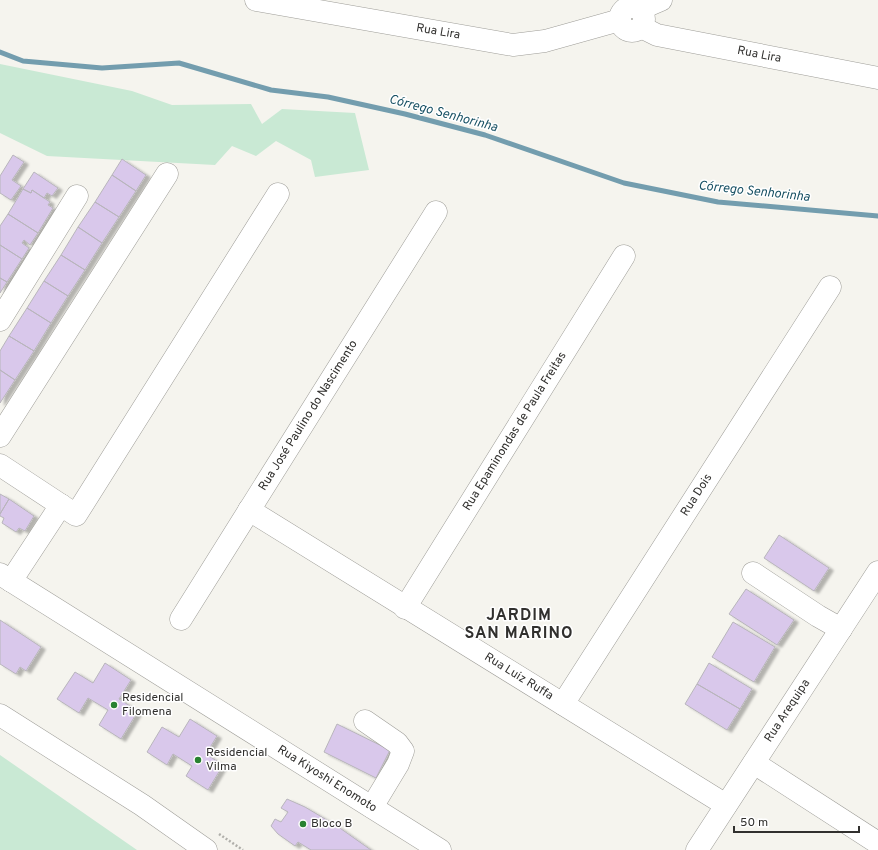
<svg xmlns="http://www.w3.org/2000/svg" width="878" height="850" font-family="Overpass,sans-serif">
  <defs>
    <filter id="shadow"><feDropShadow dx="4.5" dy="2.5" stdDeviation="1" flood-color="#0004"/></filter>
  </defs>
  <rect width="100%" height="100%" fill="#f5f4ee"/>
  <path fill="#c9e9d4" d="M0,64L132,91L172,105L251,104L262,124L282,109L355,113L369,170L315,177L311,160L276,141L256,156L232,146L215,165L47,156L0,133Z
    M0,755L137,850H0Z"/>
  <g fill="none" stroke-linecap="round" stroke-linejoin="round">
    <path stroke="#739dae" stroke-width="5" d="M0,52L23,61L102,68L179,63L271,90L328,97L405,114L485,135L624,183L718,202L878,216"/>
  </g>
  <path fill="#d9c8eb" stroke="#b8b5bb" filter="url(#shadow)" d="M13,155L24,162L12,180L21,186L11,200L0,193V176Z
    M122,159L146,175L136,191L112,175Z
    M34,172L58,188L52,196L47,193L44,198L32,190L31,193L23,189Z
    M112,175L136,191L119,217L95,202Z
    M23,189L31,193L32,190L50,202L48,205L53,208L38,233L8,214Z
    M95,202L119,217L102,243L78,227Z
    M8,214L38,233L30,245L24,240L22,243L29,248L22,259L0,245V226Z
    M78,227L102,243L85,270L61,255Z
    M0,245L22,259L7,282L0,278Z
    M61,255L85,270L68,296L44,281Z
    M0,278L7,282L0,293Z
    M44,281L68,296L51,323L27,308Z
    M27,308L51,323L34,351L9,336Z
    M9,336L34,351L15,380L0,370V351Z
    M0,370L15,380L0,403Z
    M0,494L9,499L0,514Z
    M9,499L34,516L25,531L19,528L16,532L2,523L4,518L0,516V514Z
    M779,535L829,568L814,591L764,558Z
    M746,589L794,620L777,645L729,614Z
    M0,620L41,647L26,671L20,667L16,674L0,664Z
    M733,622L775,647L754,682L712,657Z
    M105,663L131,680L119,699L138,711L121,739L99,725L108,710L88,698L79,713L57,699L75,672L93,683Z
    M709,663L752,689L740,709L697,684Z
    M697,684L740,709L727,730L685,704Z
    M190,719L217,736L206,754L223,765L208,790L186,776L192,766L173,754L167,765L147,752L162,727L179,737Z
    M337,724L390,750L376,778L324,752Z
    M287,799L305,807L337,826L371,850H311L298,842L295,846L278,834L271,826L275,819L281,822L288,812L281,808Z"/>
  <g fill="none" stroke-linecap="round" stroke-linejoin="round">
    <defs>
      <g id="minor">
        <path id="s1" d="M256,0L513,45L545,41L620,20"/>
        <circle cx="632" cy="19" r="12"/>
        <path d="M640,9L661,0"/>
        <path id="s2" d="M641,27L657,35L878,78"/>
        <path d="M0,320L77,196"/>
        <path d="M0,436L167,174"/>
        <path d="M0,465L76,515L278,194"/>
        <path id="s3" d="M249,510L726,805"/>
        <path d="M753,573L818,616L841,629"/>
        <path id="s4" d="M0,574L440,850"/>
        <path d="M11,581L61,505"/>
        <path id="s5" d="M405,608L624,256"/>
        <path id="s6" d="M181,619L436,212"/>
        <path id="s7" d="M563,704L830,287"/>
        <path d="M0,715L142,805L206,850"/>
        <path d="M365,721L397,743L403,751L398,764L372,807"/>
        <path d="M754,763L878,843"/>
        <path id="s8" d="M697,850L878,572"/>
      </g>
    </defs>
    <use href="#minor" stroke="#9e9d98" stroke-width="23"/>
    <path stroke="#b0afaa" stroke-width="2.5" stroke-dasharray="2 2" stroke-linecap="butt" d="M219,834L243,850"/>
    <use href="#minor" stroke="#fff" stroke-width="22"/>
  </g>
  <g fill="#288231" stroke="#fff" stroke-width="1.5">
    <circle cx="114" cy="705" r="4"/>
    <circle cx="198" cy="760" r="4"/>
    <circle cx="303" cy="824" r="4"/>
  </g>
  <g text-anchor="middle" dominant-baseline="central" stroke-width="3" stroke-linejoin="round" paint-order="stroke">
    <g font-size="12" fill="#31302e" stroke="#fff">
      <text stroke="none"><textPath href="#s1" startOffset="185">Rua Lira</textPath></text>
      <text stroke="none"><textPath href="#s2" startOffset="122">Rua Lira</textPath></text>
      <text stroke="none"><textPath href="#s6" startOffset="240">Rua José Paulino do Nascimento</textPath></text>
      <text stroke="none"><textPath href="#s5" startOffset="208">Rua Epaminondas de Paula Freitas</textPath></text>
      <text stroke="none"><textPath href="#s7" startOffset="248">Rua Dois</textPath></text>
      <text stroke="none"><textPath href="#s3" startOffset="317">Rua Luiz Ruffa</textPath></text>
      <text stroke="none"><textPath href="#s8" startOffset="166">Rua Arequipa</textPath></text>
      <text stroke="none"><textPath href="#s4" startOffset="386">Rua Kiyoshi Enomoto</textPath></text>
    </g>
    <g font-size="12" fill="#31302e" stroke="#fff" text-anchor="start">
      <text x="122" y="698">Residencial<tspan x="122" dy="14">Filomena</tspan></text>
      <text x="206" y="753">Residencial<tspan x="206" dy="14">Vilma</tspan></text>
      <text x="311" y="824">Bloco B</text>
    </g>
    <g font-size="13" font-style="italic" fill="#185164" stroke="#fff">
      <text transform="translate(443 114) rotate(15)">Córrego Senhorinha</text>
      <text transform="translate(754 192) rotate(6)">Córrego Senhorinha</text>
    </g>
    <g font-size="16" font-weight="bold" letter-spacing="1" fill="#31302e" stroke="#fff">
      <text x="519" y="616">JARDIM<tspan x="519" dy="18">SAN MARINO</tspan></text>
    </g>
  </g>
  <path d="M734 826v6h125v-6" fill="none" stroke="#31302e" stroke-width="2"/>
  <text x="740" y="826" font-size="12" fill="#31302e" stroke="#ffffff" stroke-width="3" paint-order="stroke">50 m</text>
</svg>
